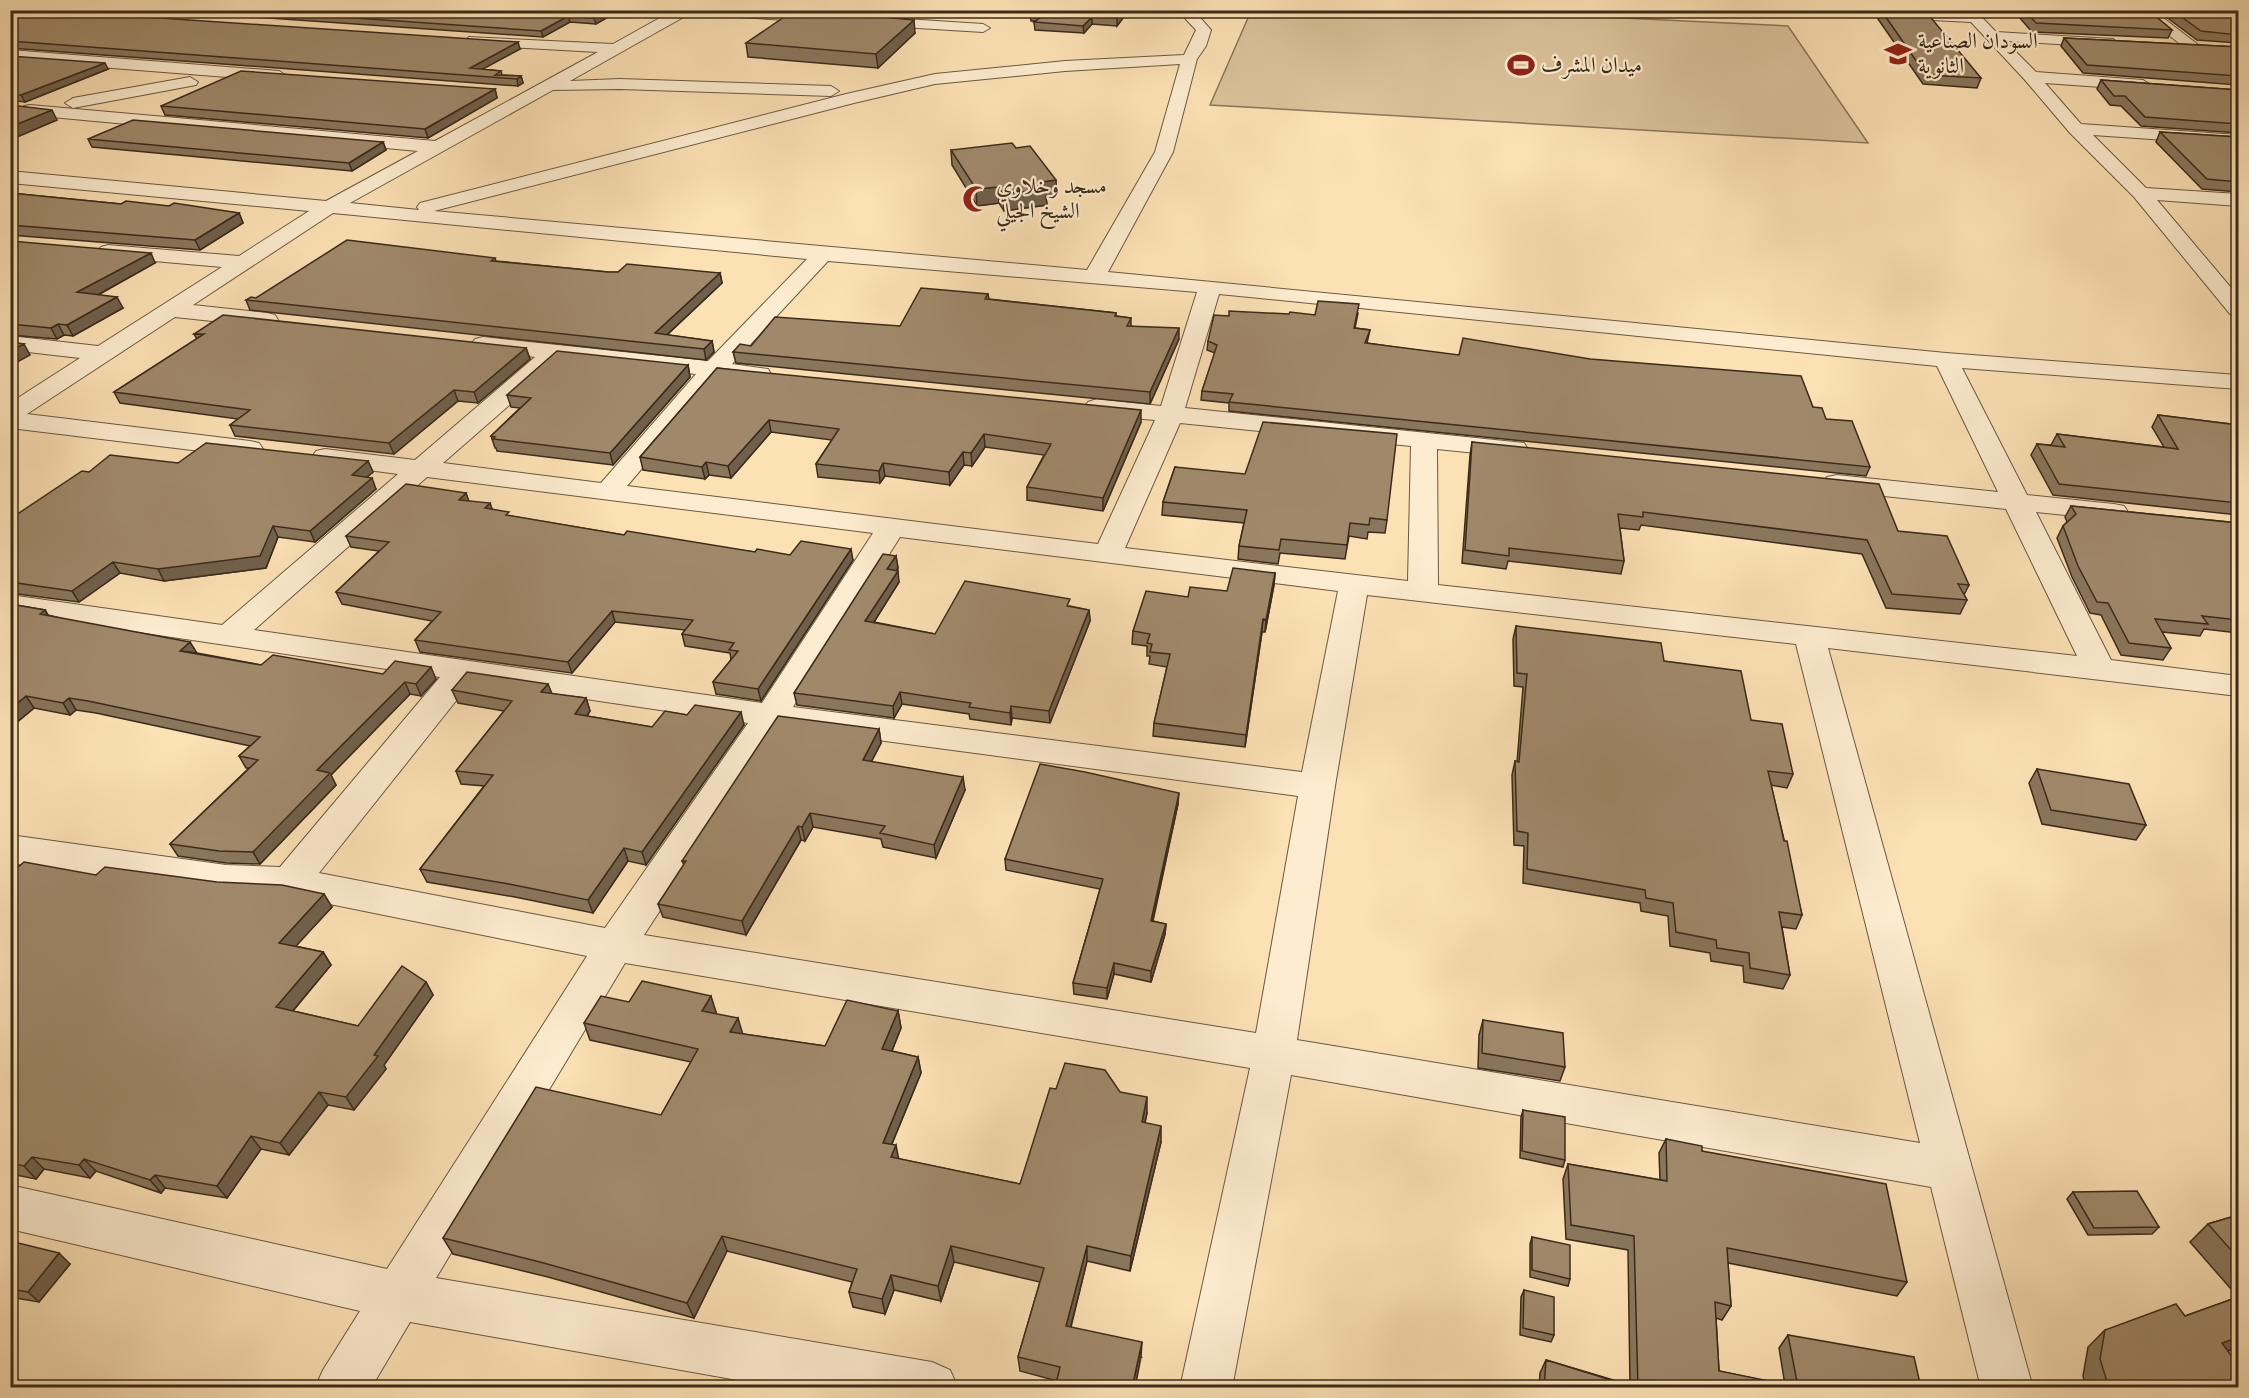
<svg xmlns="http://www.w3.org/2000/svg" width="2249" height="1398" font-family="'IM FELL DW Pica',Amiri,serif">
  <rect width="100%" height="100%" fill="#fce1b5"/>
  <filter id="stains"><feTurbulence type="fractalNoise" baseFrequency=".00333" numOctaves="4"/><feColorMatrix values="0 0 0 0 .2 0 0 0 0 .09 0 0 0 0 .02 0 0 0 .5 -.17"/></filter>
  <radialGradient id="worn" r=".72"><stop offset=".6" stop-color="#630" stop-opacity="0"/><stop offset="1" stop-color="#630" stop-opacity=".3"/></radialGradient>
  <path fill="#dbc29b" stroke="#8c765a" stroke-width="1.5" d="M1251,11H1475L1788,26L1868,143L1210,105Z"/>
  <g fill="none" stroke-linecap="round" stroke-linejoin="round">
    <defs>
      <path id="minor" d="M674,10H766L983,24L990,28L983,32L689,14L570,81L620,79L831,86L839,91L831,96L620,89L553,90L350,203L419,210L417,207L420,203L846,94L935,74L1065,61L1184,55L1196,30L1181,14L1183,10H1197L1196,13L1211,30L1206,46L1197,59L1173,152L1108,272L1946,353L2238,375V389L1962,368L2027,495L2114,504L2124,506L2128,512L2124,518L2114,520L2036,512L2111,660L2238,676V696L1828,648L2033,1388H1981L1931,1187L1291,1075L1232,1388H1180L1250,1068L625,963L436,1278L932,1362L950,1370L958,1388H783L410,1322L371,1388H315L323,1370L360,1311L10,1229V1185L387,1269L587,956L290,896L226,893L10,863V835L226,865L280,867L440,677L10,613V595L222,625L398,474L316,463L312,457L316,451L325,449L415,460L535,357L475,349L471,344L475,339L483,337L708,361L807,259L333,213L193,305L267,313L275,315L278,320L275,325L267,327L175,317L27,414L250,441L259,443L263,449L259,455L250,457L10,428V403L80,358L10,350V336L98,346L222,267L108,257L101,255L98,251L101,247L108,245L239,256L309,211L10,183V171L326,201L418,151L30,115L24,114L21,110L24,106L30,105L435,141L598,52L474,45L469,43L466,40L469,37L613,44ZM1180,64L1155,152L1087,270L434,211L854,103L935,84L1065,71ZM828,261L1197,292L1161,406L1097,399L1088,402L1084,407L1088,412L1097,415L1155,420L1098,544L627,486L720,377L759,381L768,379L771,374L768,369L732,364ZM1219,294L1937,366L1998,492L1837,475L1827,477L1823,483L1827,489L1837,491L2006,509L2077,656L1438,585L1437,449L1515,457L1524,455L1528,449L1524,443L1185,408ZM561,360L696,374L601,483L443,463ZM1180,423L1411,446L1408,581L1125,548ZM427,477L873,533L762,703L254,630ZM900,537L1338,591L1302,772L793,707ZM1367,595L1796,644L1920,1143L1297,1040L1335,786ZM471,682L748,723L605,928L319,873ZM780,727L1298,796L1256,1033L644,935Z
        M1811,10L1962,13L1960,10H1975L1996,32L2113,39L2116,42L2108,47L2005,41L2036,72L2143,80L2151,85L2143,90L2045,83L2081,124L2238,135V145L2093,135L2146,188L2238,194V206L2157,200L2238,296V316L2230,314L2134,197L2070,133L2025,80L1971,22L1818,14Z
        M2136,10H2153L2201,47L2198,50H2188Z
        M10,50L279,71L287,76L279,81L10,60Z
        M190,77L198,82L196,85L73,108L65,103L73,98Z"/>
    </defs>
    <use href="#minor" stroke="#6c5841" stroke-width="2"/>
    <use href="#minor" fill="#fdeccf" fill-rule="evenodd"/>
  </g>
  <path fill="#8a765c" stroke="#3c2a1a" stroke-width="1.5" d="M10,10L520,49L482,69L501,71L502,75L521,76L523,83L518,86L10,48Z
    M151,10H620L596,24L570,22L543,37Z
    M828,10H916L909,17L895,16V18L915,33L878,68L748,57L746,43L871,15L828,12Z
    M1129,10L1117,26L1092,24L1084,33L1035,30L1034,22L1035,21H1031L1030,14Z
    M1880,10L1981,78L1977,88L1923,84L1878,19Z
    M2013,10H2148L2172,30L2168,38L2032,32Z
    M2157,10H2238V43L2197,40Z
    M2064,38L2238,47V85L2083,73L2061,46Z
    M10,56L108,69L25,102L10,100Z
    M2101,80L2238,90V133L2141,126L2121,106L2110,105L2097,89Z
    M495,89L497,98L428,138L165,115L161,106Z
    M2160,132L2238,137V192L2202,189L2156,142Z
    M88,139L383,142L386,150L352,171L92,147Z
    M951,150L1057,196L1046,197L1047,205L1004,211L999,203L977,206L952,165Z
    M10,193L121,204L239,213L243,223L200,250L10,235Z
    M10,241L155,263L98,295L123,308L73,336L64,335L57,339L10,335Z
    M495,258L496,261L608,272L720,273L722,283L667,335L712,341L714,352L706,360L250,310L246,300Z
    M988,294L989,299L1116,313V316L1131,318V326L1179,339L1150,404L736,363L733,352L751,346L900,326Z
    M1358,313L1355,328L1370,330L1367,343L1813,407L1826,419L1870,467L1866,476L1229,411V403L1201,400L1202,391L1215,353L1207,350L1208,341L1229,316L1315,315Z
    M194,334L526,348L530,359L478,403L458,401L394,454L235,436L230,425L238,419L120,403L114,392L197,339Z
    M688,365L690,377L613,465L497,451L496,448H495L491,436L520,408L511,407L507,395Z
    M717,368L1141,422L1103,511L1027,500V487L1044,455L985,447L972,466L964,465L950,485L885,476L880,483L818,477L816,464L832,440L771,432L731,478L709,475L705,479L643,470L640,457Z
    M2158,415L2238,425V515L2053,495L2031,455L2037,444L2051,445L2057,434L2164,447L2152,427Z
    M1472,442L1898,531L1969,585L1964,595L1967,600L1960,614L1886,608L1862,554L1641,525L1639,530L1620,528L1624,561L1621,574L1508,561L1506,569L1462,563L1470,455Z
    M368,461L373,472L366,478L376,489L315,542L278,537L266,568L164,581L120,573L79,602L10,593V519L89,472L178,463Z
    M1175,467L1387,520L1385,533L1368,532L1367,539L1349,536L1345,559L1280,553L1278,564L1238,559L1239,546L1244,523L1162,515L1163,502Z
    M466,493L468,501L510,516L624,535L755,552L790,555L853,560L761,701L716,694L713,682L731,660L730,653L685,646L682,634L685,630L615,622L572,673L420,652L415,640L432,621L342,604L336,592L379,551L351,547L346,536Z
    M2071,506L2238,523V633L2204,629L2200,636L2162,632L2171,648L2163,660L2121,655L2101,615L2090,613L2072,577L2057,538L2063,526L2067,522L2065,517Z
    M896,556L898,568L896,570L899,582L874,622L935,634L1070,606L1089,610L1090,621L1050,723L1012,718L1011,725L970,719L969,714L902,704L894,718L797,705L794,693Z
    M1275,573L1274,585L1265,632H1262L1245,747L1153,736L1154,723L1167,667L1149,664L1150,656H1147V646L1132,644L1133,631L1188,597L1227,591Z
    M10,604L45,610L48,615L197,653L261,665L383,674L436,679L421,696L410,694L331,775L336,785L260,864L226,863L178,856L170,844L249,768H246L239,756L250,746L96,713L76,710L70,715L34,708L16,723H10Z
    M1516,626L1664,661L1751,720L1793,774L1787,788L1771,785L1802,915L1796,929L1782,927L1790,975L1783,989L1744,982L1743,966L1711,961L1710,953L1670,946L1668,916L1641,911L1640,903L1523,883L1524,846L1514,845L1512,775L1515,761L1517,762L1523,687L1514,686L1513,639Z
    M452,690L552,694L586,698L590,711L587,716L652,727L744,725L646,865L628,861L593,913L515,897L427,882L420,869L484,786L461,784L456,771L504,711L458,703Z
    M879,729L881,743L871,762L965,790L936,858L883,847L881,839L813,827L805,841L801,840L746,935L663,917L658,904L684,865L682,861Z
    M2037,769L2146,825L2136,840L2042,824L2029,783Z
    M1178,804L1153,921L1166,924L1165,934L1151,982L1114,974L1107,999L1074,994L1073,983L1100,889L1006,870L1005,859Z
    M10,874L96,875L332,907L295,946L323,952L331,965L293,1011L358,1026L426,982L433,995L384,1065L386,1069L354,1110L328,1105L289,1155L261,1149L227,1198L165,1188L161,1193L96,1171L90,1178L44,1169L36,1179L10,1174Z
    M629,1002L716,1012L715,1014L743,1034L825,1046L898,1011L901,1028L892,1051L918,1057L921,1073L892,1144L899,1159L1020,1184L1056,1089L1120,1092L1147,1113L1145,1123L1161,1142L1130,1271L1087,1261L1071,1327L1141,1357L1057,1381L1020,1371L1018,1357L1040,1282L954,1262L941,1301L894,1290L885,1314L853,1307L849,1292L852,1282L727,1251L694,1318L548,1277L453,1254L443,1238L661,1115L691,1062L590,1040L584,1023Z
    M1483,1020L1565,1067L1560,1081L1478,1068L1479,1035Z
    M1523,1110L1565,1160L1563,1167L1520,1158L1521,1117Z
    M1666,1139L1702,1151L1907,1282L1897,1296L1728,1263L1731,1306L1722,1320L1716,1318L1719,1371L1785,1385L1779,1348L1788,1335L1921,1388H1539L1540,1373L1546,1360L1630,1385L1628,1250L1566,1239L1563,1179L1568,1164L1660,1180L1659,1153Z
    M2073,1192L2159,1227L2152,1234L2088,1235L2067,1199Z
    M2238,1199V1213L2232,1206Z
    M2238,1215V1347L2228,1351L2238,1388H2086L2083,1376L2088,1347L2105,1330L2185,1316L2238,1297L2190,1242L2208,1224Z
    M1532,1237L1570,1279L1568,1286L1530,1277V1244Z
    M10,1241L70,1264L39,1302L10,1297Z
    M1524,1290L1554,1335L1551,1342L1520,1335L1521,1297Z"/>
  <path fill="#70604b" stroke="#3c2a1a" stroke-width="1.5" d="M607,10H620L596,24L594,18Z
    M909,10H916L909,17Z
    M1123,10H1129L1117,26V18Z
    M568,16L570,22L543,37L541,31Z
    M1092,17V24L1084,33L1083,26Z
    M914,20L915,33L878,68L876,54Z
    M518,42L520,49L472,75L470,68Z
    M105,63L108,69L25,102L21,95Z
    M521,76L523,83L518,86L517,79Z
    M495,89L497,98L428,138L425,129Z
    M52,110L57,120L10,140V127Z
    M383,142L386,150L352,171L349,163Z
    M1056,180L1057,196L1046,197L1047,205L1004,211L1003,194L1041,182Z
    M998,187L999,203L977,206L976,189Z
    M239,213L243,223L200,250L195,240Z
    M151,253L155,263L83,303L77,292Z
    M720,273L722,283L658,343L655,333Z
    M117,297L123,308L73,336L67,325Z
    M58,324L64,335L57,339L51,328Z
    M1179,328V339L1150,404V392Z
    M712,341L714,352L706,360L704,349Z
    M24,344L30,355L10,366V351Z
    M526,348L530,359L478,403L474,392Z
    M688,365L690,377L613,465L610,453Z
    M454,390L458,401L394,454L389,443Z
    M1141,410V422L1103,511V498Z
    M769,420L771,432L731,478L728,466Z
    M984,434L985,447L972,466L971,453Z
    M963,452L964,465L950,485L949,472Z
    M368,461L373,472L356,486L352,475Z
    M706,462L709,475L705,479L702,467Z
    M883,463L885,476L880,483L879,471Z
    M372,478L376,489L315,542L310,531Z
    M466,493L470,504L459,500Z
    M490,503L494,514L485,508Z
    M273,526L278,537L266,568L164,581L158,569Z
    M851,549L853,560L761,701L758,689Z
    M896,556L898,568L889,581L887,569Z
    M113,562L120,573L79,602L72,591Z
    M898,571L899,582L867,633L865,621Z
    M1275,573L1274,585L1265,632L1266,620Z
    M45,610L52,622L40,614Z
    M1089,610L1090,621L1050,723L1049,711Z
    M612,611L615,622L572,673L568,662Z
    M1263,619L1262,632L1245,747L1246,735Z
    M190,642L197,653L180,651Z
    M431,667L436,679L421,696L416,684Z
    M405,682L410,694L331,775L336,785L260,864L253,852L317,770Z
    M548,684L553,696L541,692Z
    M900,692L902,704L894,718L893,706Z
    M26,696L34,708L16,723L10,715V709Z
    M69,698L76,710L70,715L63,703Z
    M586,698L590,711L579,727L575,714Z
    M1011,706L1012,718L1011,725L1010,713Z
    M741,712L744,725L646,865L642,852Z
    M879,729L881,743L865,774L863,760Z
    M963,777L965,790L936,858L934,845Z
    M1179,793L1178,804L1150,932L1151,921Z
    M810,813L813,827L805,841L802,827Z
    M798,826L801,840L746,935L742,921Z
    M624,848L628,861L593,913L588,900Z
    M324,894L332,907L287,956L279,943Z
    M1166,924L1165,934L1151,982V971Z
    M323,952L331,965L285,1020L276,1007Z
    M1114,963V974L1107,999V988Z
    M426,982L433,995L384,1065L386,1069L354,1110L346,1097L374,1055Z
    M711,996L716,1012L707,1027L702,1011Z
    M898,1011L901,1028L886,1065L882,1049Z
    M738,1018L743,1035L730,1032Z
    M918,1057L921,1073L886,1158L883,1143Z
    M319,1092L328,1105L289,1155L280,1143Z
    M1147,1097V1113L1141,1138L1142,1122Z
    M1161,1126V1142L1130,1271L1131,1256Z
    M251,1136L261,1149L227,1198L217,1186Z
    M896,1145L899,1161L891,1157Z
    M32,1157L44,1169L36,1179L24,1166Z
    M84,1159L96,1171L90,1178L79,1165Z
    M155,1175L165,1188L161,1193L150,1180Z
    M722,1236L727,1251L694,1318L687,1303Z
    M951,1246L954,1262L941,1301L938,1286Z
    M1087,1246V1261L1067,1341L1066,1326Z
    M59,1253L70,1264L39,1302L28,1292Z
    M891,1275L894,1290L885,1314L882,1299Z
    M2238,1337V1347L2203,1360L2222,1343Z
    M1142,1342L1141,1357L1135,1388H1132Z"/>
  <path fill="#a0896b" stroke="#3c2a1a" stroke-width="1.5" d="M10,10H42L518,42L470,68L501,71L495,75L521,76L517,79L10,41Z
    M241,10H607L594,18L568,16L541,31Z
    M1033,10H1123L1117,18L1092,17L1083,26L1034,22L1044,15L1030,14Z
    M1881,10L1927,13L1981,78L1926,75Z
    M2024,10H2148L2172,30L2036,23Z
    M2172,10H2238V35L2201,31Z
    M793,11L895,16L892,18L914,20L876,54L746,43Z
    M2064,38L2238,47V76L2087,65Z
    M10,56L105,63L21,95L10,94Z
    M241,71L495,89L425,129L161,106Z
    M2101,80L2238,90V124L2145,117L2125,96H2114Z
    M10,105L52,110L10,127Z
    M133,120L383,142L349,163L88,139Z
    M2160,132L2238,137V182L2207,179Z
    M1012,143L1016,148L1030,146L1056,180L1041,182L1046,189L1003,194L998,187L976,189L951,150Z
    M10,193L121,204L126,201L169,206L174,203L239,213L195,240L10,225Z
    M347,240L495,258L491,261L608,272H618L627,264L720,273L655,333L712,341L704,349L246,300L251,297L256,298Z
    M10,241L151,253L77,292L117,297L67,325L58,324L51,328L10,324Z
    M921,288L988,294L985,299L1116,313L1115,316L1131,318L1127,326L1179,328L1150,392L733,352L740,344L751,346L775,317L900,326Z
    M1318,301L1359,304L1354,328L1370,330L1365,343L1459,355L1463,338L1590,359L1801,376L1813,407L1822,408L1826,419L1852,421L1870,467L1229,402L1233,394L1202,391L1217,345L1208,341L1214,315L1229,316V311L1289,314L1290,312L1315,315Z
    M223,315L526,348L474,392L454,390L389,443L230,425L250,410L114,392L204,334H194Z
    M10,342L24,344L10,351Z
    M557,351L688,365L610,453L493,439L495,437L491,436L531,398L507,395Z
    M717,368L1141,410L1103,498L1027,487L1051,444L984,434L971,453L963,452L949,472L883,463L879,471L816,464L839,429L769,420L728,466L706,462L702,467L640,457Z
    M2158,415L2238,425V503L2059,484L2037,444L2065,447L2057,434L2178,449Z
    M1263,422L1397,434L1387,520L1370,518L1369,525L1350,523L1347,545L1281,539L1279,550L1239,546L1247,510L1163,502L1175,467L1245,474Z
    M1472,442L1879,484L1898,531L1947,536L1969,585L1958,584L1967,600L1892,594L1867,540L1643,512V517L1618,514L1624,561L1509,548V556L1465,550Z
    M206,443L368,461L352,475L372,478L310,531L273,526L260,556L158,569L113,562L72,591L10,582V519L82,471L89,472L110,455L178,463Z
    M406,484L466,493L459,500L490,503L485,508L509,512L506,515L624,535L627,531L755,552L757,549L790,555L801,541L851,549L758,689L713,682L738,651L729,650L734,643L682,634L693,620L612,611L568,662L415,640L441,612L336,592L389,542L346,536Z
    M2071,506L2238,523V620L2202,616L2208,624L2155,619L2171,648L2129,643L2108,603L2097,602L2078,566L2063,526L2076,514Z
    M883,554L896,556L887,569L898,571L865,621L935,634L965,581L1070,599L1067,606L1089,610L1049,711L1011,706L1010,713L969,707L971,703L900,692L893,706L794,693Z
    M1233,568L1275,573L1266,620L1263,619L1246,735L1154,723L1170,654L1150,652L1152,644L1147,643L1150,634L1133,631L1146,591L1188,597L1190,587L1227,591Z
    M10,604L45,610L40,614L190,642L180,651L261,665L273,655L383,674L395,661L431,667L416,684L405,682L317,770L330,773L253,852L219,851L170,844L258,760L239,756L260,737L88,701L69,698L63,703L26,696L10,709Z
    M1516,626L1661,643L1664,661L1741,671L1751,720L1782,724L1793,774L1768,771L1784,841H1787L1802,915L1779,912L1790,975L1750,968L1749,953L1717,948L1716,940L1676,932L1673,903L1646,898L1645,890L1527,869L1528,833L1517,831L1515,761L1519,762L1527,674L1517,673Z
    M467,672L548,684L541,692L586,698L575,714L652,727L665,711L687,715L695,705L741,712L642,852L624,848L588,900L509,884L420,869L493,775L456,771L512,701L452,690Z
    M778,716L879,729L863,760L963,777L934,845L880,833L885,826L810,813L802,827L798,826L742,921L658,904L686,861H682Z
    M1040,764L1085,772L1179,793L1151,921L1166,924L1151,971L1114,963L1107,988L1073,983L1103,879L1005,859Z
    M2037,769L2129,784L2146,825L2051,810Z
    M24,862L96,875L105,867L217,882L282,885L324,894L279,943L323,952L276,1007L358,1026L402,966L426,982L374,1055L378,1056L346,1097L319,1092L280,1143L251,1136L217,1186L155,1175L150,1180L84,1159L79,1165L32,1157L24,1166L10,1163V874Z
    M642,981L711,996L702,1011L738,1018L730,1032L825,1046L847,1000L898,1011L882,1049L918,1057L883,1143L896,1145L891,1157L1020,1184L1050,1088L1056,1089L1065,1063L1105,1070L1120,1092L1147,1097L1142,1122L1161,1126L1131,1256L1087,1246L1066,1326L1142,1342L1132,1388H1055L1060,1367L1018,1357L1044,1268L951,1246L938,1286L891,1275L882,1299L849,1292L857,1269L722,1236L687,1303L540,1262L443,1238L536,1087L661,1115L698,1049L584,1023L601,996L629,1002Z
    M1483,1020L1563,1033L1565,1067L1482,1053Z
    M1523,1110L1565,1117V1160L1522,1151Z
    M1666,1139L1702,1146V1151L1886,1184L1907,1282L1727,1248L1731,1306L1715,1302L1719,1371L1798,1387L1788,1335L1914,1357L1921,1388H1638L1634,1236L1571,1225L1568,1164L1667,1181Z
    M2137,1191L2159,1227L2094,1228L2073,1192Z
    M2238,1215V1258L2208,1224Z
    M1532,1237L1570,1245V1279L1532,1270Z
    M10,1241L59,1253L28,1292L10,1289Z
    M1524,1290L1554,1297V1335L1523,1328Z
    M2238,1297V1337L2222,1343L2238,1365V1388H2109L2100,1359L2105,1330L2176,1304L2185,1316Z
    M1546,1360L1637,1388H1544Z"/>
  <defs>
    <symbol id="school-bare" viewBox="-9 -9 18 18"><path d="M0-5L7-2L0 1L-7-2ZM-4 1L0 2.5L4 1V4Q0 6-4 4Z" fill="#8f2418" stroke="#fdeccf" stroke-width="2.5" paint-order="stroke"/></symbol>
    <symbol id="stadium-bare" viewBox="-9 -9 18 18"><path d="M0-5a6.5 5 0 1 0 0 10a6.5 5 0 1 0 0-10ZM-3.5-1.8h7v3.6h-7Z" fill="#8f2418" stroke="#fdeccf" stroke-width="2.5" paint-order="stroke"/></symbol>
    <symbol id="mosque-bare" viewBox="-9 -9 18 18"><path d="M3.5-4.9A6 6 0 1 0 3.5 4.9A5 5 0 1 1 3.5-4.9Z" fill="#8f2418" stroke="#fdeccf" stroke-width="2.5" paint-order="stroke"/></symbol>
  </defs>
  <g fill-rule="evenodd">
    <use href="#school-bare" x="1879" y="35" width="38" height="38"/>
    <use href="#stadium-bare" x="1502" y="46" width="38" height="38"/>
    <use href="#mosque-bare" x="957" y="180" width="38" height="38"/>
  </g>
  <g text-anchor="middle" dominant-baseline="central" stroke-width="4.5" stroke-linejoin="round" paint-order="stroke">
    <g font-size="22" fill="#3c2a1a" stroke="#fdeccf" text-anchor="start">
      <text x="1918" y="41">السودان الصناعية<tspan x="1918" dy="25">الثانوية</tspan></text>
      <text x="1541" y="65">ميدان المشرف</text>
      <text x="996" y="186">مسجد وخلاوي<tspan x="996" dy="25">الشيخ الجيلي</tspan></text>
    </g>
  </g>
  <rect width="2249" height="1398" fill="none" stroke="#fce1b5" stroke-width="36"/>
  <rect x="12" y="12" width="2225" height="1374" fill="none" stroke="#3c2a1a" stroke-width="3"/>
  <rect x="18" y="18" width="2213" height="1362" fill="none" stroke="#3c2a1a" stroke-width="1.5"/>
  <rect width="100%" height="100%" filter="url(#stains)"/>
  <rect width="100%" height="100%" fill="url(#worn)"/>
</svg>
